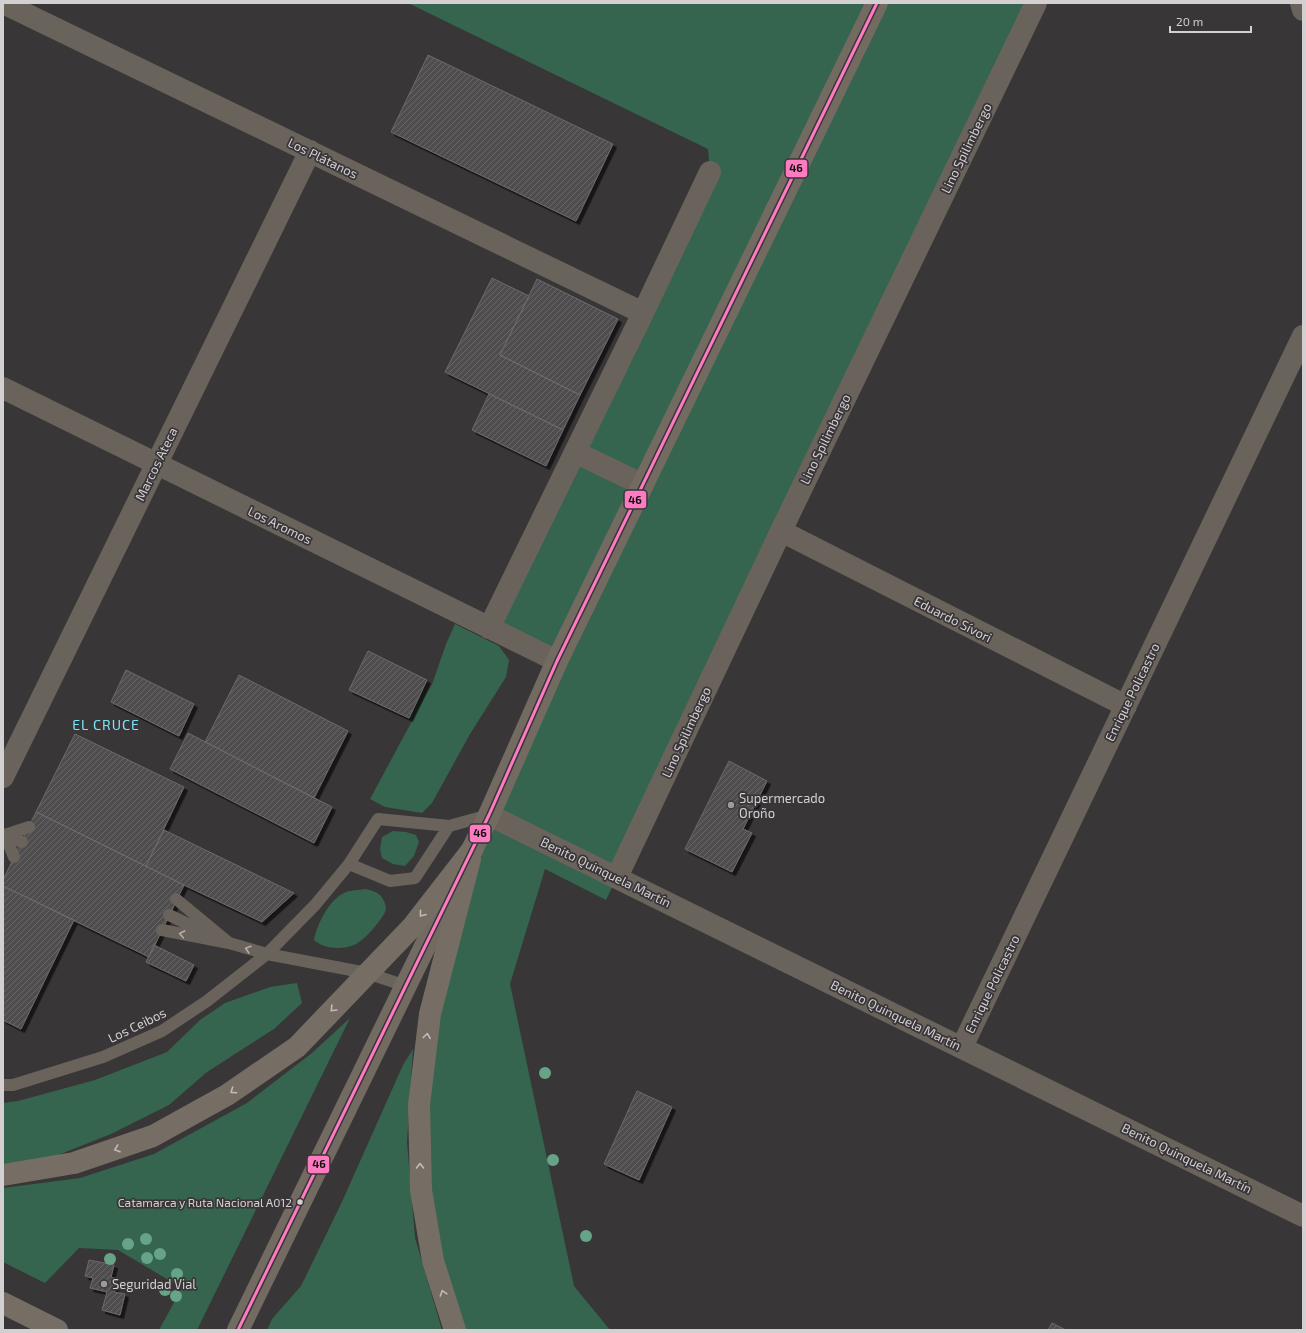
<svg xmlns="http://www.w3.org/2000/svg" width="1306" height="1333" font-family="'Exo 2',sans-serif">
  <defs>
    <pattern id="building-hatch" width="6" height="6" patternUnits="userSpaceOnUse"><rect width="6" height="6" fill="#4f4d4e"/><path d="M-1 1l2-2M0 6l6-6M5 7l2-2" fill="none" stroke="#676667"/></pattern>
    <filter id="shadow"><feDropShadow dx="3.5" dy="3.5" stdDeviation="0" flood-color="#0009"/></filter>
  </defs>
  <rect width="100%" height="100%" fill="#383637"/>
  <path fill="#35654e" d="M408,3H1036L781,531L606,900L545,869L510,984L574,1286L610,1330H455L433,1261L419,1105L472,850L557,661L489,628L710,172L708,149Z
    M455,624L499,646L509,660L506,677L470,734L432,803L422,813L385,807L370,799L433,682L446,644Z
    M393,831L406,832L416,835L419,842L414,856L405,866L393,864L382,858L380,849L382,837Z
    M366,889C370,890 377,892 380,895C383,898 386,904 386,909C385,917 363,942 354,945C342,950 324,949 314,940C317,924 329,900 344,893C350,890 359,890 366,889Z
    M297,983L302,1003L274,1029L207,1072L169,1105L111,1134L53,1157L3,1164V1103L18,1101L95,1080L167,1052L200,1020L225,1003L270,987Z
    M350,1018L197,1330H159L182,1288L118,1250L79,1248L45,1283L3,1262V1188L80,1178L154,1154L247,1103L312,1053Z
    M413,1049L407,1142L415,1238L442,1330H267L272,1319L301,1286L341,1204L403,1065Z"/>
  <path fill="url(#building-hatch)" stroke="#6c6a6b" filter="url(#shadow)" d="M428,55L613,144L576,221L391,132Z
    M492,278L529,296L500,355L580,395L563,430L445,372Z
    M537,279L618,319L580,395L500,355Z
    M489,394L563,430L546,466L472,430Z
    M368,651L427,680L409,718L349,690Z
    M126,670L194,704L179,736L111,702Z
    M239,675L348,731L314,798L205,742Z
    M188,733L332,807L314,843L170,769Z
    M75,734L184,787L146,866L36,812Z
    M729,761L767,781L743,829L752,833L732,872L685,849Z
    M36,812L184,885L149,957L3,886V880Z
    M164,830L294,893L262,922L184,885L146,866Z
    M3,886L74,920L21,1029L3,1020Z
    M154,945L194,965L186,981L146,962Z
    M637,1091L672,1107L639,1180L604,1164Z
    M89,1260L114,1265L111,1277L117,1279L114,1292L125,1294L120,1315L102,1310L107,1292L90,1288L93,1278L85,1276Z
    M1052,1323L1066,1330H1048Z"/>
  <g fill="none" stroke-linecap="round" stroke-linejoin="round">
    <path stroke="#69635c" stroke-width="12" d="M3,834L22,842
      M5,835L29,827
      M5,835L14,857
      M349,864L390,881L415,878L449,826L489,815
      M176,899L228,942
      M169,915L211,935
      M162,930L229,943L267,954L367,973L406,986
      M3,1085H13L103,1057L162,1031L207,1001L267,954L315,905L349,864L378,819L449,826"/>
    <path stroke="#69635c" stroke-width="22" d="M3,3L643,313
      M1301,3L1303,10
      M3,388L557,661
      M575,452L643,485
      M781,531L1126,706
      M489,628L643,313L710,172
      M3,777L310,151
      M489,815L1303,1216
      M617,877L781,531L1036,3
      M962,1047L1303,336"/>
    <path stroke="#736b62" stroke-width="22" d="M238,1330L489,815L557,661L877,3"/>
    <path stroke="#766e64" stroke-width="22" d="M3,1175L74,1163L153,1136L227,1095L297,1047L413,926L472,850
      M3,1303L57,1330
      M455,1330L433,1261L421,1190L419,1105L430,1014L470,859"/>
    <defs>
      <path id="bus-1" d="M238,1330L489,815L557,661L877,3"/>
    </defs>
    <use href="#bus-1" stroke="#393538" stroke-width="6"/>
    <use href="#bus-1" stroke="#fe7ac1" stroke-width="3"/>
  </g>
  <g fill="#67a386">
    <circle cx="545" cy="1073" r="6"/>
    <circle cx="553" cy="1160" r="6"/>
    <circle cx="586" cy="1236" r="6"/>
    <circle cx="146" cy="1239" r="6"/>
    <circle cx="128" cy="1244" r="6"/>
    <circle cx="160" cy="1254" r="6"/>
    <circle cx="147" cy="1258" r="6"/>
    <circle cx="110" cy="1259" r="6"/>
    <circle cx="177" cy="1274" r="6"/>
    <circle cx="165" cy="1290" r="6"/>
    <circle cx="176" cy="1296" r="6"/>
  </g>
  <defs><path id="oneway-chevron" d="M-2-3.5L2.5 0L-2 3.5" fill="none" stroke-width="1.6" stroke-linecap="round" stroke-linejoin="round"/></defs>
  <g stroke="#c0bcbc">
    <use href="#oneway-chevron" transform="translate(422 914) rotate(128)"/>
    <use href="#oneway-chevron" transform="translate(333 1009) rotate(134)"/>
    <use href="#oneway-chevron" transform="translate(427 1036) rotate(-83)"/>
    <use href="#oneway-chevron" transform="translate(233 1091) rotate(146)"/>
    <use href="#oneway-chevron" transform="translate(117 1149) rotate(161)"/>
    <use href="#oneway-chevron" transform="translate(420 1166) rotate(-91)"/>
    <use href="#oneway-chevron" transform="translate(443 1293) rotate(-108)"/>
  </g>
  <g stroke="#b3afaf">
    <use href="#oneway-chevron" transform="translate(182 934) rotate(-169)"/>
    <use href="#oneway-chevron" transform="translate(248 949) rotate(-163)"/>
  </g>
  <g fill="#9d9a9c" stroke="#393538" stroke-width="1.5">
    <circle cx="731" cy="805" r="4"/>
    <circle cx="104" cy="1284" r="4"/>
  </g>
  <circle fill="#d3d0d2" stroke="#393538" stroke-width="1.5" cx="300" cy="1202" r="3.5"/>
  <g text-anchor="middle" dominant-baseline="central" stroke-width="3.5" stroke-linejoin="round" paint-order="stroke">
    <g font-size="12" fill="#d3d0d2" stroke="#393538" text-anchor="end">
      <text x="292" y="1202">Catamarca y Ruta Nacional A012</text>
    </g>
    <g font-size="13" fill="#d3d0d2" stroke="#393538">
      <text transform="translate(966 148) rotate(-64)">Lino Spilimbergo</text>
      <text transform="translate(323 158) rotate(26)">Los Plátanos</text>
      <text transform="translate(825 439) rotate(-64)">Lino Spilimbergo</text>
      <text transform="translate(156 464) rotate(-64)">Marcos Ateca</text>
      <text transform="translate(280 525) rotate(26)">Los Aromos</text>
      <text transform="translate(953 619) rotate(27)">Eduardo Sívori</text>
      <text transform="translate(1132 692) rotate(-64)">Enrique Policastro</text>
      <text transform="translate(686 732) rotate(-65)">Lino Spilimbergo</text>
      <text transform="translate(606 872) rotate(26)">Benito Quinquela Martín</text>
      <text transform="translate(992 984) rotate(-64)">Enrique Policastro</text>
      <text transform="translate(896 1015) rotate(26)">Benito Quinquela Martín</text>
      <text transform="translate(137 1025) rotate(-26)">Los Ceibos</text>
      <text transform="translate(1187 1158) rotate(26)">Benito Quinquela Martín</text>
    </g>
    <g font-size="13" fill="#d3d0d2" stroke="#393538" text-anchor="start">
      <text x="739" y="798">Supermercado<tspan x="739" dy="15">Oroño</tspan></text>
      <text x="112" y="1284">Seguridad Vial</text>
    </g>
    <g font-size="14" letter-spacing="1" fill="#7ce5f5" stroke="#393538">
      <text x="106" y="724">EL CRUCE</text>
    </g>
  </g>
  <g stroke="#393538" stroke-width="1.5">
    <rect x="785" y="159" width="23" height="19" rx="4" fill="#fe7ac1"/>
    <rect x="624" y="490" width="23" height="19" rx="4" fill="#fe7ac1"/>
    <rect x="469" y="824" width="22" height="19" rx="4" fill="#fe7ac1"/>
    <rect x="307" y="1155" width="23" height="19" rx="4" fill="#fe7ac1"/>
  </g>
  <g font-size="11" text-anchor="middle" font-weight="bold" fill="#111">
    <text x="796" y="172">46</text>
    <text x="635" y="504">46</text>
    <text x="480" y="837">46</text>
    <text x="319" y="1168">46</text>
  </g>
  <rect width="1306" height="1333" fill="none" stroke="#d3d0d2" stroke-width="8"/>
  <path d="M1170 26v6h81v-6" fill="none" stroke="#d3d0d2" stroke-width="2"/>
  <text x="1176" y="26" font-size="12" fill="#d3d0d2" stroke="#393538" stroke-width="3" paint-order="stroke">20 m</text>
</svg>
